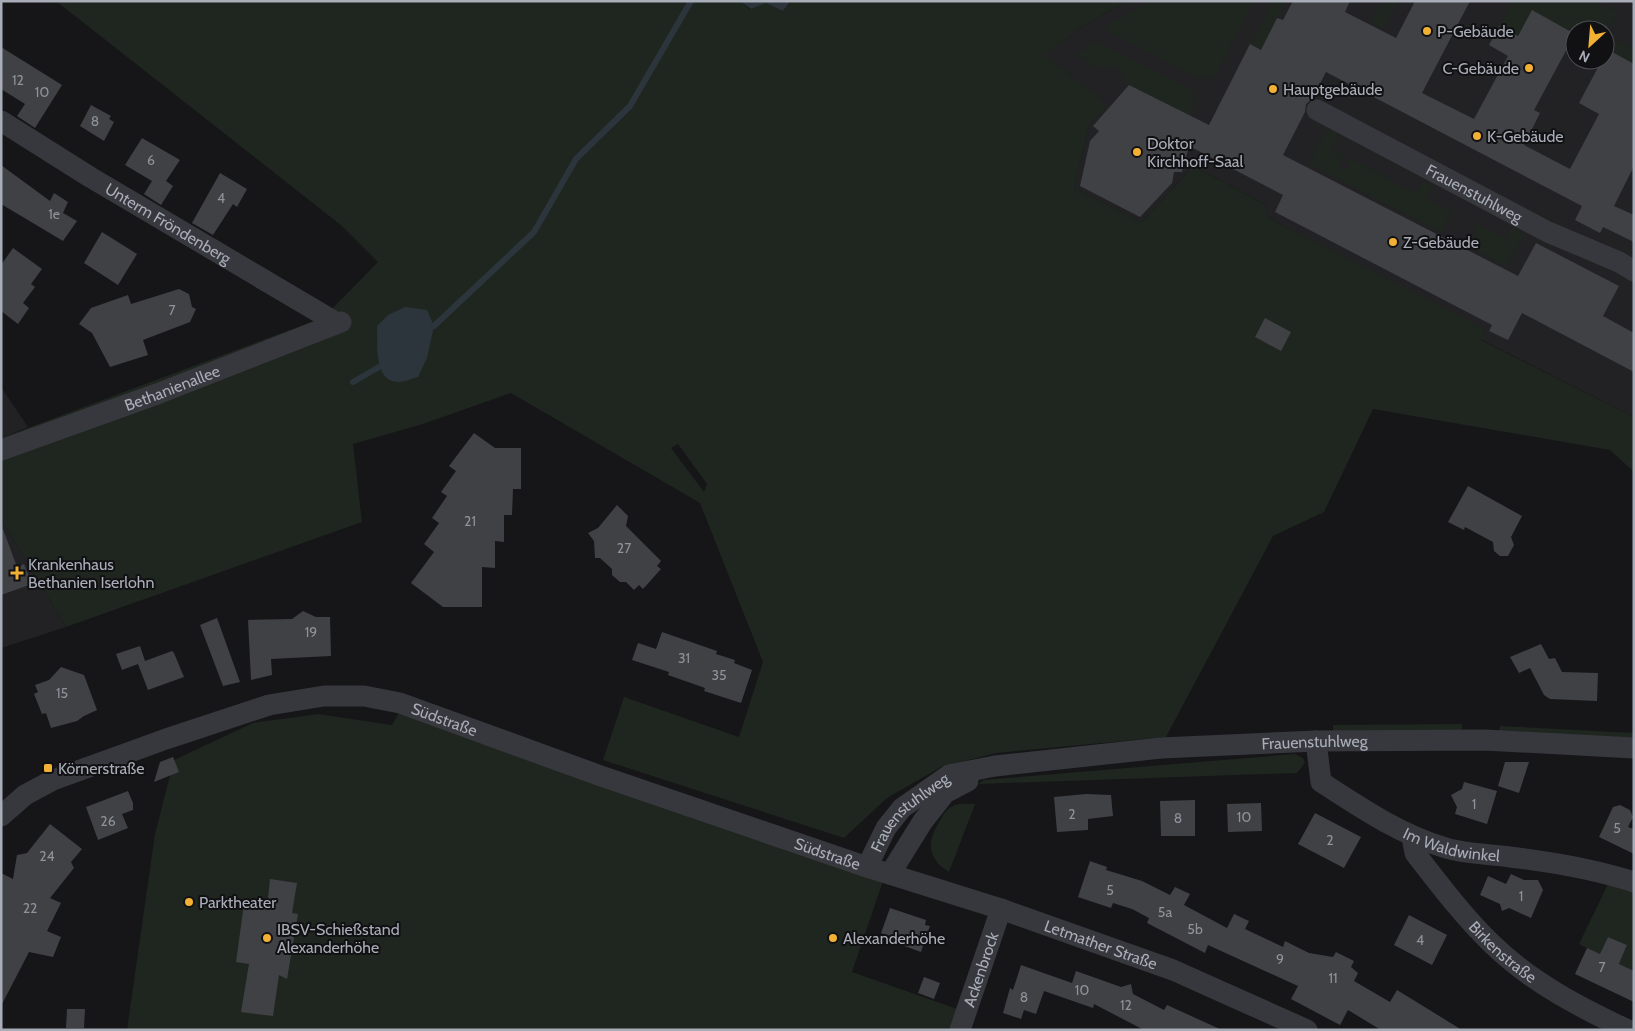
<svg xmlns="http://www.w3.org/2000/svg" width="1635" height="1031" font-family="Cabin,sans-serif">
  <rect width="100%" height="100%" fill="#161618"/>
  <path fill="#222225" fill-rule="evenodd" d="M1126,1H1634V417L1480,339L1485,331L1269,218L1264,204L1193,166L1142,222L1074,188L1089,125L1107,105L1044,55L1083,26ZM1575,30H1605V60H1575Z
    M1,387L28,427L1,438Z
    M1,519L66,627L1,648Z"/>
  <path fill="#1e261f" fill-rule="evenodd" d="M56,1H740L750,9L766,3L783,11L792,1H1126L1083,26L1045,55L1108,105L1089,125L1074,188L1142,222L1193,166L1264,204L1269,218L1473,323L1485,331L1481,340L1634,417V472L1610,450L1373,409L1324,512L1273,536L1166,737L996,753L941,767L887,798L844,838L603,760L624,697L739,737L763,662L700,503L511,393L423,424L353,444L362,522L66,627L1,519V438L324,317L378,262L342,226ZM678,444L707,484L704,492L671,448Z
    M1152,1H1251L1252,4L1215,75L1208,79L1196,77L1103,28Z
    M1273,1L1285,2L1271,29L1266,52L1250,44Z
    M1383,1H1399L1384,29L1370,22Z
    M1513,1H1591L1618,12C1609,34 1596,30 1575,30V34L1532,11L1518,36L1499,26Z
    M1096,41L1189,88C1198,97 1193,105 1188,115L1129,85L1117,67H1093L1077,54Z
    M1611,43H1623L1634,48V64L1607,49Z
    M1332,130L1339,133L1331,149L1346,156L1344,161L1338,159L1341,171L1352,166L1347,163L1349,158L1416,193L1423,181L1433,186L1427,198L1452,211L1441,232L1309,164L1326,131Z
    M1474,222L1505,238L1512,227L1524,234L1506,266L1463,244L1465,239L1476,236Z
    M401,709L885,875L852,972L963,1011L956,1030H127L155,834L174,760L253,723L318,714L392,725Z
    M1462,724V730L1333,732V725Z
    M1500,726L1634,733V738L1499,731Z
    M1295,754L1303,758L1305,763L1297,773L978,784L984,780Z
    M975,804L949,872C927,859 927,842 939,822C943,815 947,808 955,805C961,803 969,804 975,804Z
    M1609,882L1634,890V971L1619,964L1627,945L1608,937L1600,955L1579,944Z"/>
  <path fill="#2c353c" d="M740,1H791L783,11L766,3L751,9Z
    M405,307L427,310L434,326L427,358L418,377C413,378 405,382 399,382C373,383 378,342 377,326L388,315Z"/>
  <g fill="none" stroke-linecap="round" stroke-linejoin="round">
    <path stroke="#2c353c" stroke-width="6" d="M434,326L534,232L576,159L630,106L691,1
      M353,382L379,367"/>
  </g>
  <path fill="#404145" d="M1293,1H1350L1345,12L1396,38L1415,1H1470L1422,93L1474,119L1508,56L1489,45L1499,26L1518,36L1532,10L1575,34L1534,110L1540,113L1524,145L1570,169L1599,114L1579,103L1602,60H1605L1607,49L1634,64V166L1614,206L1634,215V242L1603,227L1600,233L1575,220L1582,206L1326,72L1312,99L1306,104L1305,112L1283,155L1518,276L1536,243L1619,286L1603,316L1634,333V372L1522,313L1508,340L1489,331L1492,325L1275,212L1283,195L1189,146L1182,172H1174L1172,183L1140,217L1080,186L1090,141L1099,131L1093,126L1129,85L1209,125L1250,44L1261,50L1277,18L1283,20Z
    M1,47L62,85L35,128L17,116L25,104L1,89Z
    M91,105L111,116L109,119L114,122L104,141L80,126Z
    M142,138L180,160L166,181L173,186L161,205L144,194L152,181L125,165Z
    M1,165L50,201L54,193L68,202L63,213L77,221L63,241L1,204Z
    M220,173L247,189L237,207L233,204L213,235L192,223Z
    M102,232L137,254L118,285L84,263Z
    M13,248L42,269L31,284L35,287L23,303L29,308L18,324L1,311V265Z
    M179,289L189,294L192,307L196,309L190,322L143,340L148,355L110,367L92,333L79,324L91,308L128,295L131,304Z
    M1265,318L1291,332L1281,351L1255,337Z
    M474,433L495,448H521V489H513L512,515H504V542L495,541V568L482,567V607H443L411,583L434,552L424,544L439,523L432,518L447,496L441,492L456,471L449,466Z
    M1468,486L1522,516L1511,537L1514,545L1508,556H1500L1494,551L1493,542L1465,527L1464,530L1448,522Z
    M617,505L628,516L626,526L661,561L657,566L661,569L643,589L639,585L634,590L626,582H620L612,575V569L600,558H595L594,541L588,533L598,528Z
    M3,529L17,567L24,564L32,584L1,595V530Z
    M303,611L316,617H330L331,656L271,659L272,675L251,680L248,620L292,619Z
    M217,618L240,682L223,686L200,625Z
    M662,632L717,651L716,654L735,660L734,663L752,670L741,703L704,691L705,688L668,675L669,672L632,660L638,643L656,649Z
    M1541,644L1549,659L1555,658L1562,672L1598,673L1597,701L1550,699L1544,695L1530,668L1519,673L1510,657Z
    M140,646L145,661L172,651L174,653L184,677L148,690L138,664L122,670L116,654Z
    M61,667L84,675L97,710L84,716L77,721L51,728L46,713L42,714L34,694L38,692L35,685L49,680Z
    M173,757L179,772L154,782L160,762Z
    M1505,762H1529L1519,793L1498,786Z
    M1464,782L1497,791L1487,824L1455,814L1457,807L1451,795L1462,789Z
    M128,791L133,803V810L122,814L128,828L98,840L86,807Z
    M1086,794L1111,795L1113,816L1088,819V830L1057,832L1054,797Z
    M1195,800V836H1161L1160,801Z
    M1261,803L1262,831L1228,832L1227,804Z
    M1620,805L1630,810L1633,817L1628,827L1634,829V854L1599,837L1613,807Z
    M1315,813L1361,837L1344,868L1298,844Z
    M50,824L82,849L71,862L74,868L50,898L61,903L47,931L61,937L53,957L29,952L1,1006V873L13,879L17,855L27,853Z
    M1090,861L1107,867L1106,870L1142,881L1170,895L1175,887L1190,894L1184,905L1227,928L1234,914L1249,921L1245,929L1283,947L1285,941L1309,953L1333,957L1336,952L1354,961L1351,967L1358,973L1354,981L1390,1002L1397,990L1462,1030H1381L1348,1010L1340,1025L1291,999L1298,986L1208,945L1205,953L1147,923L1149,918L1132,909L1113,903L1111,908L1078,897Z
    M1511,874L1524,880H1538L1543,890L1531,918L1509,908L1502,911L1500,904L1480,895L1488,876L1506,884Z
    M270,879L297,883L292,913L298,914L287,979L279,975L273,1016L241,1012L249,964L236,962L244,904L267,908Z
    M890,908L926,920L925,925L930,926L921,952L891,941L893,937L881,933Z
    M1409,915L1447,935L1432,965L1394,945Z
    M1608,937L1627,945L1619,964L1634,971V1002L1575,974L1587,948L1600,954Z
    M1021,965L1072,983L1076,971L1121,987L1131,984L1133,994L1164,1010L1167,1005L1222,1030H1144L1094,1004L1093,1008L1044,991L1036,1014L1024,1010L1021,1019L1003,1013L1010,988L1013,990Z
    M924,977L940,983L934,999L918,993Z
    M67,1009H85L84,1028H66Z"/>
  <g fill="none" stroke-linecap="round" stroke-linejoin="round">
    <g stroke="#37383d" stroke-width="21">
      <path id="s1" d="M1317,110L1548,232L1619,262L1634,271"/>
      <path id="s2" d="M1,121L90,177L337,323"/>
      <path id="s3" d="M1,450L157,394L341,322"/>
      <path id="s4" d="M1316,741L1321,782C1361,808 1399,834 1446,848C1466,854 1489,854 1510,857C1552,862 1594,869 1634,882"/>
      <path id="s5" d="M1,816L25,795L53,780L166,739L269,705L324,696H364L400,703L598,775L867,867L1001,909L1173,970L1307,1030"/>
      <path id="s6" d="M1412,837L1415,853C1439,884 1464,917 1492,944C1531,982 1579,1007 1628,1030"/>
      <path id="s7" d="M867,867L886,828L902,808L949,775L995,766L1161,748L1316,741L1485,740L1634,748"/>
      <path d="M890,874L923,821L945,793L968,781"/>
      <path id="s8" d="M960,1030L1001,909"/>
    </g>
  </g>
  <g fill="#f2b134" stroke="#111113" stroke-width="2">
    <circle cx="1427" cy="31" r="5"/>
    <circle cx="1529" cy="68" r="5"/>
    <circle cx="1273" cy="89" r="5"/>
    <circle cx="1477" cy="136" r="5"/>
    <circle cx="1137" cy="152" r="5"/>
    <circle cx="1393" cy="242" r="5"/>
    <path d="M14.5 565.5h5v5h5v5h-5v5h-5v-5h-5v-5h5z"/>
    <rect x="43" y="763" width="10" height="10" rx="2.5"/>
    <circle cx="189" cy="902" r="5"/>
    <circle cx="267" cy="938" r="5"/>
    <circle cx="833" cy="938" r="5"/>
  </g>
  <g text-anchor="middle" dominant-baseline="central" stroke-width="4" stroke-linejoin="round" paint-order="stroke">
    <g font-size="14" fill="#8e929b">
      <text x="18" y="80">12</text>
      <text x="42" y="92">10</text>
      <text x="95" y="121">8</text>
      <text x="151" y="160">6</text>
      <text x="221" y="198">4</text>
      <text x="54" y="214">1e</text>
      <text x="172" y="310">7</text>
      <text x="470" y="521">21</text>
      <text x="624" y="548">27</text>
      <text x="311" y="632">19</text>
      <text x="684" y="658">31</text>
      <text x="719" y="675">35</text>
      <text x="62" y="693">15</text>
      <text x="1474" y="804">1</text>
      <text x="1072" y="814">2</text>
      <text x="1244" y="817">10</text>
      <text x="1178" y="818">8</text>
      <text x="108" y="821">26</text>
      <text x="1617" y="828">5</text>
      <text x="1330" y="840">2</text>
      <text x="47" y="856">24</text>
      <text x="1110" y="890">5</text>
      <text x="1521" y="896">1</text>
      <text x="30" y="908">22</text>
      <text x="1165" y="912">5a</text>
      <text x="1195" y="929">5b</text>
      <text x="1420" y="940">4</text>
      <text x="1280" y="959">9</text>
      <text x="1602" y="967">7</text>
      <text x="1333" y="978">11</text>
      <text x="1082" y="990">10</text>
      <text x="1024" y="997">8</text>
      <text x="1126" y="1005">12</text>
    </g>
    <g font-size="16" fill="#a8adb8" stroke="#111113" text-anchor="start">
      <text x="1437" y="31">P-Gebäude</text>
      <text x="1519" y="68" text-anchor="end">C-Gebäude</text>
      <text x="1283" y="89">Hauptgebäude</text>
      <text x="1487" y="136">K-Gebäude</text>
      <text x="1147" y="143">Doktor<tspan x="1147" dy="18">Kirchhoff-Saal</tspan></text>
      <text x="1403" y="242">Z-Gebäude</text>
      <text x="28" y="564">Krankenhaus<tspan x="28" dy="18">Bethanien Iserlohn</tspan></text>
      <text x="58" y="768">Körnerstraße</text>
      <text x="199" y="902">Parktheater</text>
      <text x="277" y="929">IBSV-Schießstand<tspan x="277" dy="18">Alexanderhöhe</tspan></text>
      <text x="843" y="938">Alexanderhöhe</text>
    </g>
    <g font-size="16" fill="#a8adb8" stroke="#111113">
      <text stroke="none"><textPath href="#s1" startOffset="178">Frauenstuhlweg</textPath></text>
      <text stroke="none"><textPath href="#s2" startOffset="196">Unterm Fröndenberg</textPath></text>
      <text stroke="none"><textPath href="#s3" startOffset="182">Bethanienallee</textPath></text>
      <text stroke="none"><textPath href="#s5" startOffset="472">Südstraße</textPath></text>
      <text stroke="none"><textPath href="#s7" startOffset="494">Frauenstuhlweg</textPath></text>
      <text stroke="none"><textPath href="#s7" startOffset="71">Frauenstuhlweg</textPath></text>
      <text stroke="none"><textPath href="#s4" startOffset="188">Im Waldwinkel</textPath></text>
      <text stroke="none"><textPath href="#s5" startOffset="878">Südstraße</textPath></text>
      <text stroke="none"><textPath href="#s5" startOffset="1166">Letmather Straße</textPath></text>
      <text stroke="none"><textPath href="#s6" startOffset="149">Birkenstraße</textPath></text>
      <text stroke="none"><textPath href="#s8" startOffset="64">Ackenbrock</textPath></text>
    </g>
  </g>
  <rect width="1635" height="1031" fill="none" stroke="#a8adb8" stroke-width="5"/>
  <g transform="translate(1590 45) rotate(206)"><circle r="24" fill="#111113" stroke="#4d4f55"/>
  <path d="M0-4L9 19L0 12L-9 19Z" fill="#f2b134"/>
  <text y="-8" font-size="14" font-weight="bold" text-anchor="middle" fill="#a8adb8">N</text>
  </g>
</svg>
